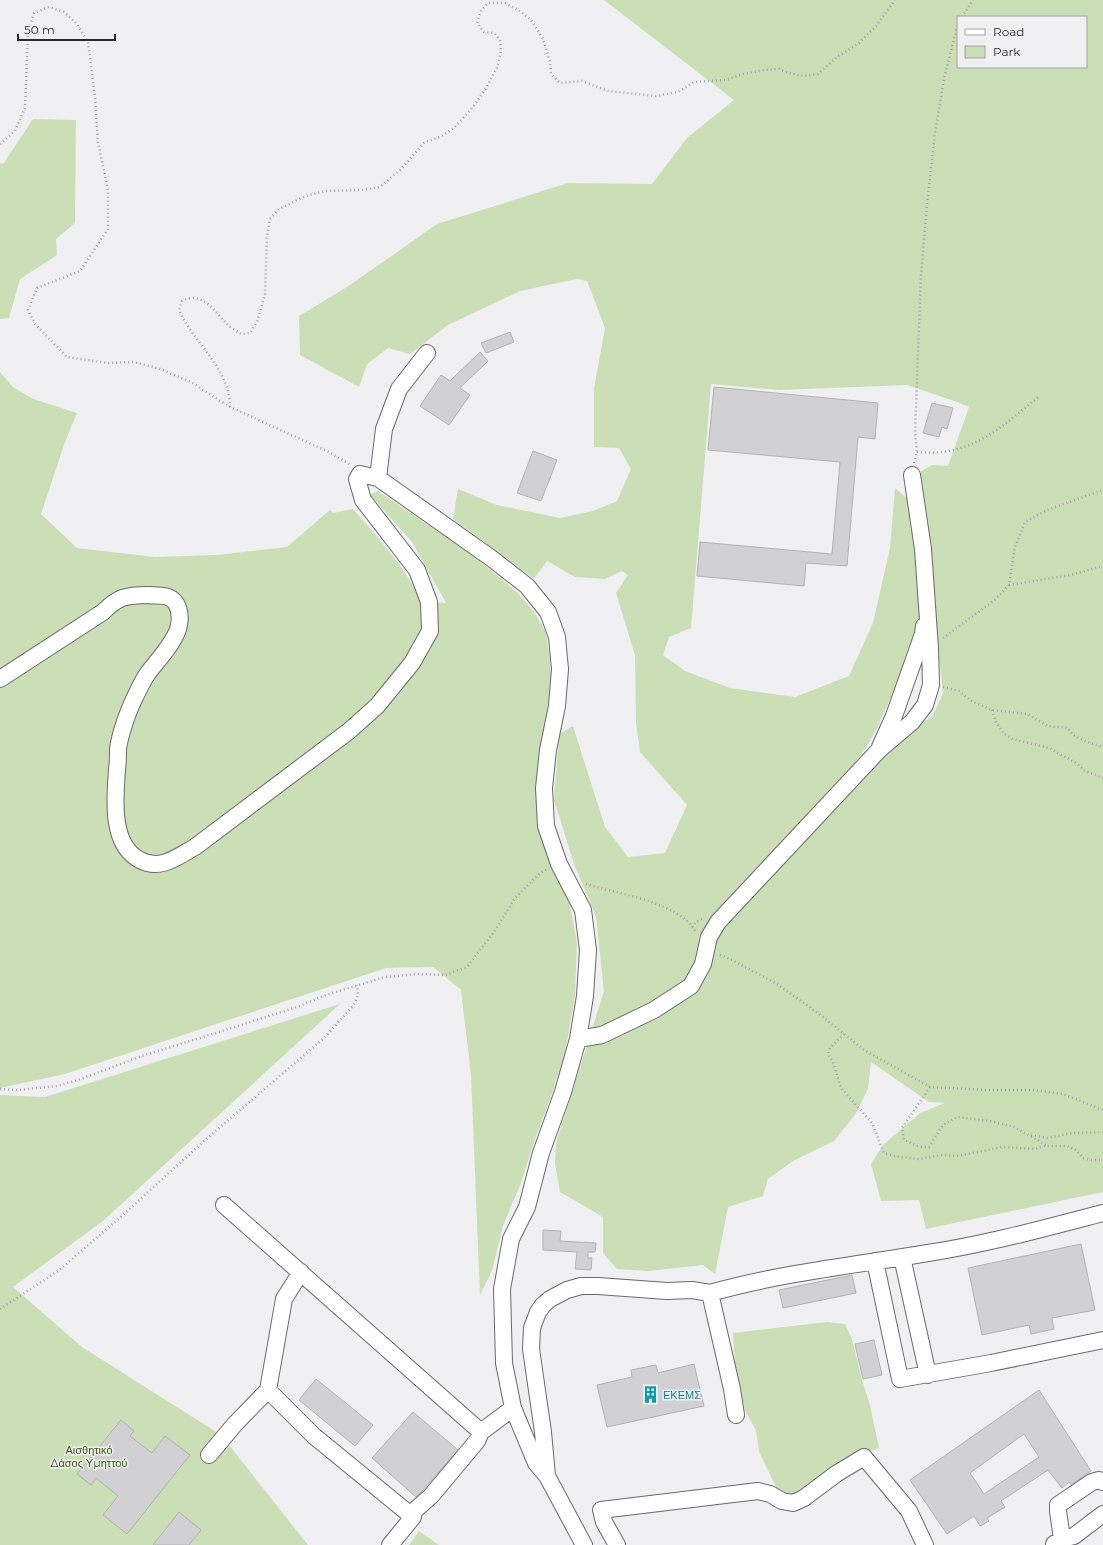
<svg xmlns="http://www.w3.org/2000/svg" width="1103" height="1545" font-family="Montserrat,sans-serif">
  <rect width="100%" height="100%" fill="#f0f0f2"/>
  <path fill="#cbdfb7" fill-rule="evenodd" d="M604,0H1103V1192L926,1229L919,1200L881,1201L871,1164L883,1145L920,1113L945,1103L929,1102L871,1062L868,1089L855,1115L834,1141L793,1161L768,1179L763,1196L728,1207L715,1274L703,1265L648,1271L617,1269L603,1253V1217L560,1192L555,1164L556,1143L604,991L596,917L574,864L554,800L559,734L573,726L605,827L628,857L665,853L687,805L640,752L636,723L635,655L616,593L628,575L622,571L605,579L575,577L547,561L534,579L453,519L458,489L497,505L560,518L593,511L617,501L631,469L619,448L594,447V388L605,328L587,281L577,279L520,291L448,325L410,354L388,348L367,364L359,387L300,355L299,316L347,287L437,224L568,183L652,184L687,138L734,100ZM958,17H1086V67H958ZM711,384L779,390L907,385L957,402L969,407L948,466L932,465L920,472L921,502L943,693L933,715L905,738L864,776L812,811L854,764L866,748L878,726L906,664L916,637L922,610L919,559L908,499L895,488L890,548L873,623L849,676L795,697L730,688L685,671L663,655L669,637L691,628Z
    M33,119L76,120L75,223L56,239L57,255L20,279L9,318L0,319V164L4,163Z
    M0,372L13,387L33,399L77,413L65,442L41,514L77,548L155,557L217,555L287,547L330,510L333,513L353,509C379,538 404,567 422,601L446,603L412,542L370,495L378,491L471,554L518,593L535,613L546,633L550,658L551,687L541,746L536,796L539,832L570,905L577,943L575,996L565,1053L551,1097L535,1139L521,1183L503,1226L492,1271L480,1295L471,1075L461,990L433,967L386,968L65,1074L0,1088Z
    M340,1004L103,1221L13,1287L82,1347L221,1435L308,1545H0V1095L45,1097Z
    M827,1322L845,1324L852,1339L863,1383L870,1405L879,1448L863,1454L792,1499L776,1487L759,1452L756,1430L745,1411L735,1364L733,1333Z
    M419,1531L439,1545H409Z"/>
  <path fill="#d1d0d2" stroke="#b3b2b4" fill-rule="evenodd" d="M510,332L514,342L486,353L481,343Z
    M480,352L488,361L460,388L470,395L449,425L420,406L441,375L450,381Z
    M714,387L878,403L875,439L858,437L847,566L806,563L804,586L697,576L700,542L832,554L840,462L708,450Z
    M932,403L953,408L947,429L942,427L939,437L923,433Z
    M533,451L557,460L541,501L517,493Z
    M543,1230L561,1231L560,1241L596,1243L595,1252H588V1258H592L591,1270L575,1269L577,1252L543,1250Z
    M1081,1244L1095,1310L1052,1318L1054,1329L1031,1334L1029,1325L982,1335L968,1268Z
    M852,1275L856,1293L783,1308L779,1290Z
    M874,1340L882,1375L863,1379L855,1344Z
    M694,1364L704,1406L607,1427L597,1385L632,1377L631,1370L656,1365L658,1373Z
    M316,1379L373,1425L355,1446L299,1400Z
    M1039,1390L1091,1471L1071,1485L1069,1482L1062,1488L1048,1470L1001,1501L1005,1507L987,1518L989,1521L980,1526L974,1516L947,1534L910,1480ZM1024,1434L1039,1457L984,1494L970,1473Z
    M413,1412L458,1450L423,1490L416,1497L372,1458Z
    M121,1420L134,1431L130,1436L152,1453L165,1436L190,1455L127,1534L103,1515L118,1496L96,1478L91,1485L77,1474Z
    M179,1512L201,1530L189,1545H153Z"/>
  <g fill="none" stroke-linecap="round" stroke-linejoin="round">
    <defs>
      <path id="minor" d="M378,478L384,429L399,389L427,353
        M0,679L103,612C109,606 115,601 122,598C131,595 140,595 149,595C155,596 163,595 168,597C179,601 181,615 179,625C177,640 157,661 148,673C143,680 139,689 135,697C128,711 120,734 118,749C118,756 118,763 117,770C115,797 110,845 140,860C160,871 177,857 195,847L349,731L377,706L412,663L430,631L429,602L417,570L363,500L357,479L360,474L378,478L491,558L527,586L548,612L557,637L560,669L557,706L548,750L544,788L546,826L559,864L583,910L588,950L585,996L578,1039L563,1092L541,1153L527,1207L511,1239L502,1289L504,1363L513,1408L536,1463L547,1476L584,1545
        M880,747L894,716L923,634L924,626
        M578,1039L602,1035L654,1010L691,986L703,964L709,937L718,922L879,750L912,722L925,705L931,685L930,648L923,549L912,475
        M224,1205L481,1432
        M902,1257L928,1375
        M875,1261L900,1379L991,1363L1103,1340
        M268,1390L314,1436L413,1517
        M736,1415L732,1389L710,1293C781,1273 856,1265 928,1253C987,1244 1045,1228 1103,1213
        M209,1455L235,1424L268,1390L284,1299L301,1272
        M547,1476L543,1432L531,1349L532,1328L538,1312L543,1305L550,1299L567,1290L581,1286H598L667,1291L692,1290L710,1293
        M1062,1539L1058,1511V1505L1092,1482L1099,1480L1103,1482
        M1054,1544L1062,1539L1074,1536L1103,1514
        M390,1545L413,1517L414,1511L431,1496L477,1441L481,1432L513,1408
        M617,1545L604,1522L601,1510L758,1491L770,1494L782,1501L793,1503L804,1498L836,1474L864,1457L909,1511L925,1545"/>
    </defs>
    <use href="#minor" stroke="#69696b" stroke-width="18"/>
    <path stroke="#a1a1a3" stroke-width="2.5" stroke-dasharray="1 3" stroke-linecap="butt" d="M962,17L973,0
      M0,144L15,131L25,108L28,31L34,13L49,7L64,12L76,23L88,42L95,97L98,142L108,190V229L80,271L37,288L28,310L35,324L67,357L107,363L134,362L160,369L191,382L230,407L329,452L351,465
      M230,407C230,368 193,343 179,310L182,301C202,290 215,312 228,325C231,328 237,331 241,334L250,333L257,322L265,294L267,236L270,219L279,209L306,196L325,191L361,190L380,187L401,169L425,142L440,137L454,128L473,107L486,88L497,68L501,51L500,40L494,33L484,32L477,23L481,11L488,3H505L520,11L531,20L543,39L550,62L551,74L560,83L582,81L608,91L656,96L678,92L694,82L726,80L744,74L763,70L779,69L788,73L804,76L818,74L837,57L859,43L876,26L895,0
      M917,452C930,453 944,453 957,449C989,441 1014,416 1040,396
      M914,463L917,452L915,433L921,275L927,204L935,133L944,79L958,23
      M1009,585L1071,575L1103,566
      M943,638L996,599L1009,585L1015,547L1025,522L1047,510L1103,490
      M943,687L959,691L973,702L992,710L1027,714L1048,726L1056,727H1064L1068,728L1073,735L1087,742L1103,747
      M992,710L996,722L1004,734L1013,739L1049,748L1076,763L1085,771L1103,778
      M586,884C616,893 662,900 686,920C690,923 693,928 696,932
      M692,927L696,922L704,918
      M720,955L732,960L777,984L818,1013L864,1050L930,1087L987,1090H1034L1063,1094L1103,1110
      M844,1034L830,1048L828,1054L833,1062L841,1088L872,1123L884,1153L893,1156L918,1159L943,1155L957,1156L1003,1147L1035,1149L1043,1146H1067L1076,1150L1083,1158L1091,1160H1103
      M930,1087L902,1128L904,1140L920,1147H929L943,1125L957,1117L990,1121L1014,1127L1048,1146
      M0,1089L18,1090L57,1086L78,1080L142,1056L238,1026L297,1007L326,995L385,977L416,974L445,975L467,967L494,932L515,898L540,873L548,869
      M1031,1135L1047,1138L1073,1133L1103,1132
      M0,1309L58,1271L123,1215L204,1141L324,1038L353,1006L358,995L357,985"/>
    <use href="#minor" stroke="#fff" stroke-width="16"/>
  </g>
  <defs>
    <symbol id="building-bare" viewBox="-9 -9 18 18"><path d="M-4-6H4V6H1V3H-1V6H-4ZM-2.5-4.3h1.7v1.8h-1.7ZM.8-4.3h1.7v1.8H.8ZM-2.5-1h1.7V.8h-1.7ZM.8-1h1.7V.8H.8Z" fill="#0f9aa8" stroke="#f0f0f2" stroke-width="2.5" paint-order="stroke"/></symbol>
  </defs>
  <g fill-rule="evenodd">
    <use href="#building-bare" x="638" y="1382" width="25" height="25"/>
  </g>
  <g text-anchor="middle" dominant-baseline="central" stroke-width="3" stroke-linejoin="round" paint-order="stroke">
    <g font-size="11" fill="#0d838f" stroke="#f0f0f2" text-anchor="start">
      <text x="663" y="1395">ΕΚΕΜΣ</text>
    </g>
    <g font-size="11" fill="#395510" stroke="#f0f0f2">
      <text x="89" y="1450">Αισθητικό<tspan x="89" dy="13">Δάσος Υμηττού</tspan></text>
    </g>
  </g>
  <rect x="957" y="16" width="130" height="52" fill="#f0f0f2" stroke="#a1a1a2"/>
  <rect x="965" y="29" width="20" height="6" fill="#ffffff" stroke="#a1a1a2"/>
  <text x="993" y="36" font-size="12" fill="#2a2a2b">Road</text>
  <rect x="965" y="46" width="20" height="12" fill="#cbdfb7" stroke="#a1a1a2"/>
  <text x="993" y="56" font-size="12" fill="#2a2a2b">Park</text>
  <path d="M18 34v6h97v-6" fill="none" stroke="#2a2a2b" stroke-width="2"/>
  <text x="24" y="34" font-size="12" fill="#2a2a2b" stroke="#f0f0f2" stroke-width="3" paint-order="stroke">50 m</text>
</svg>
